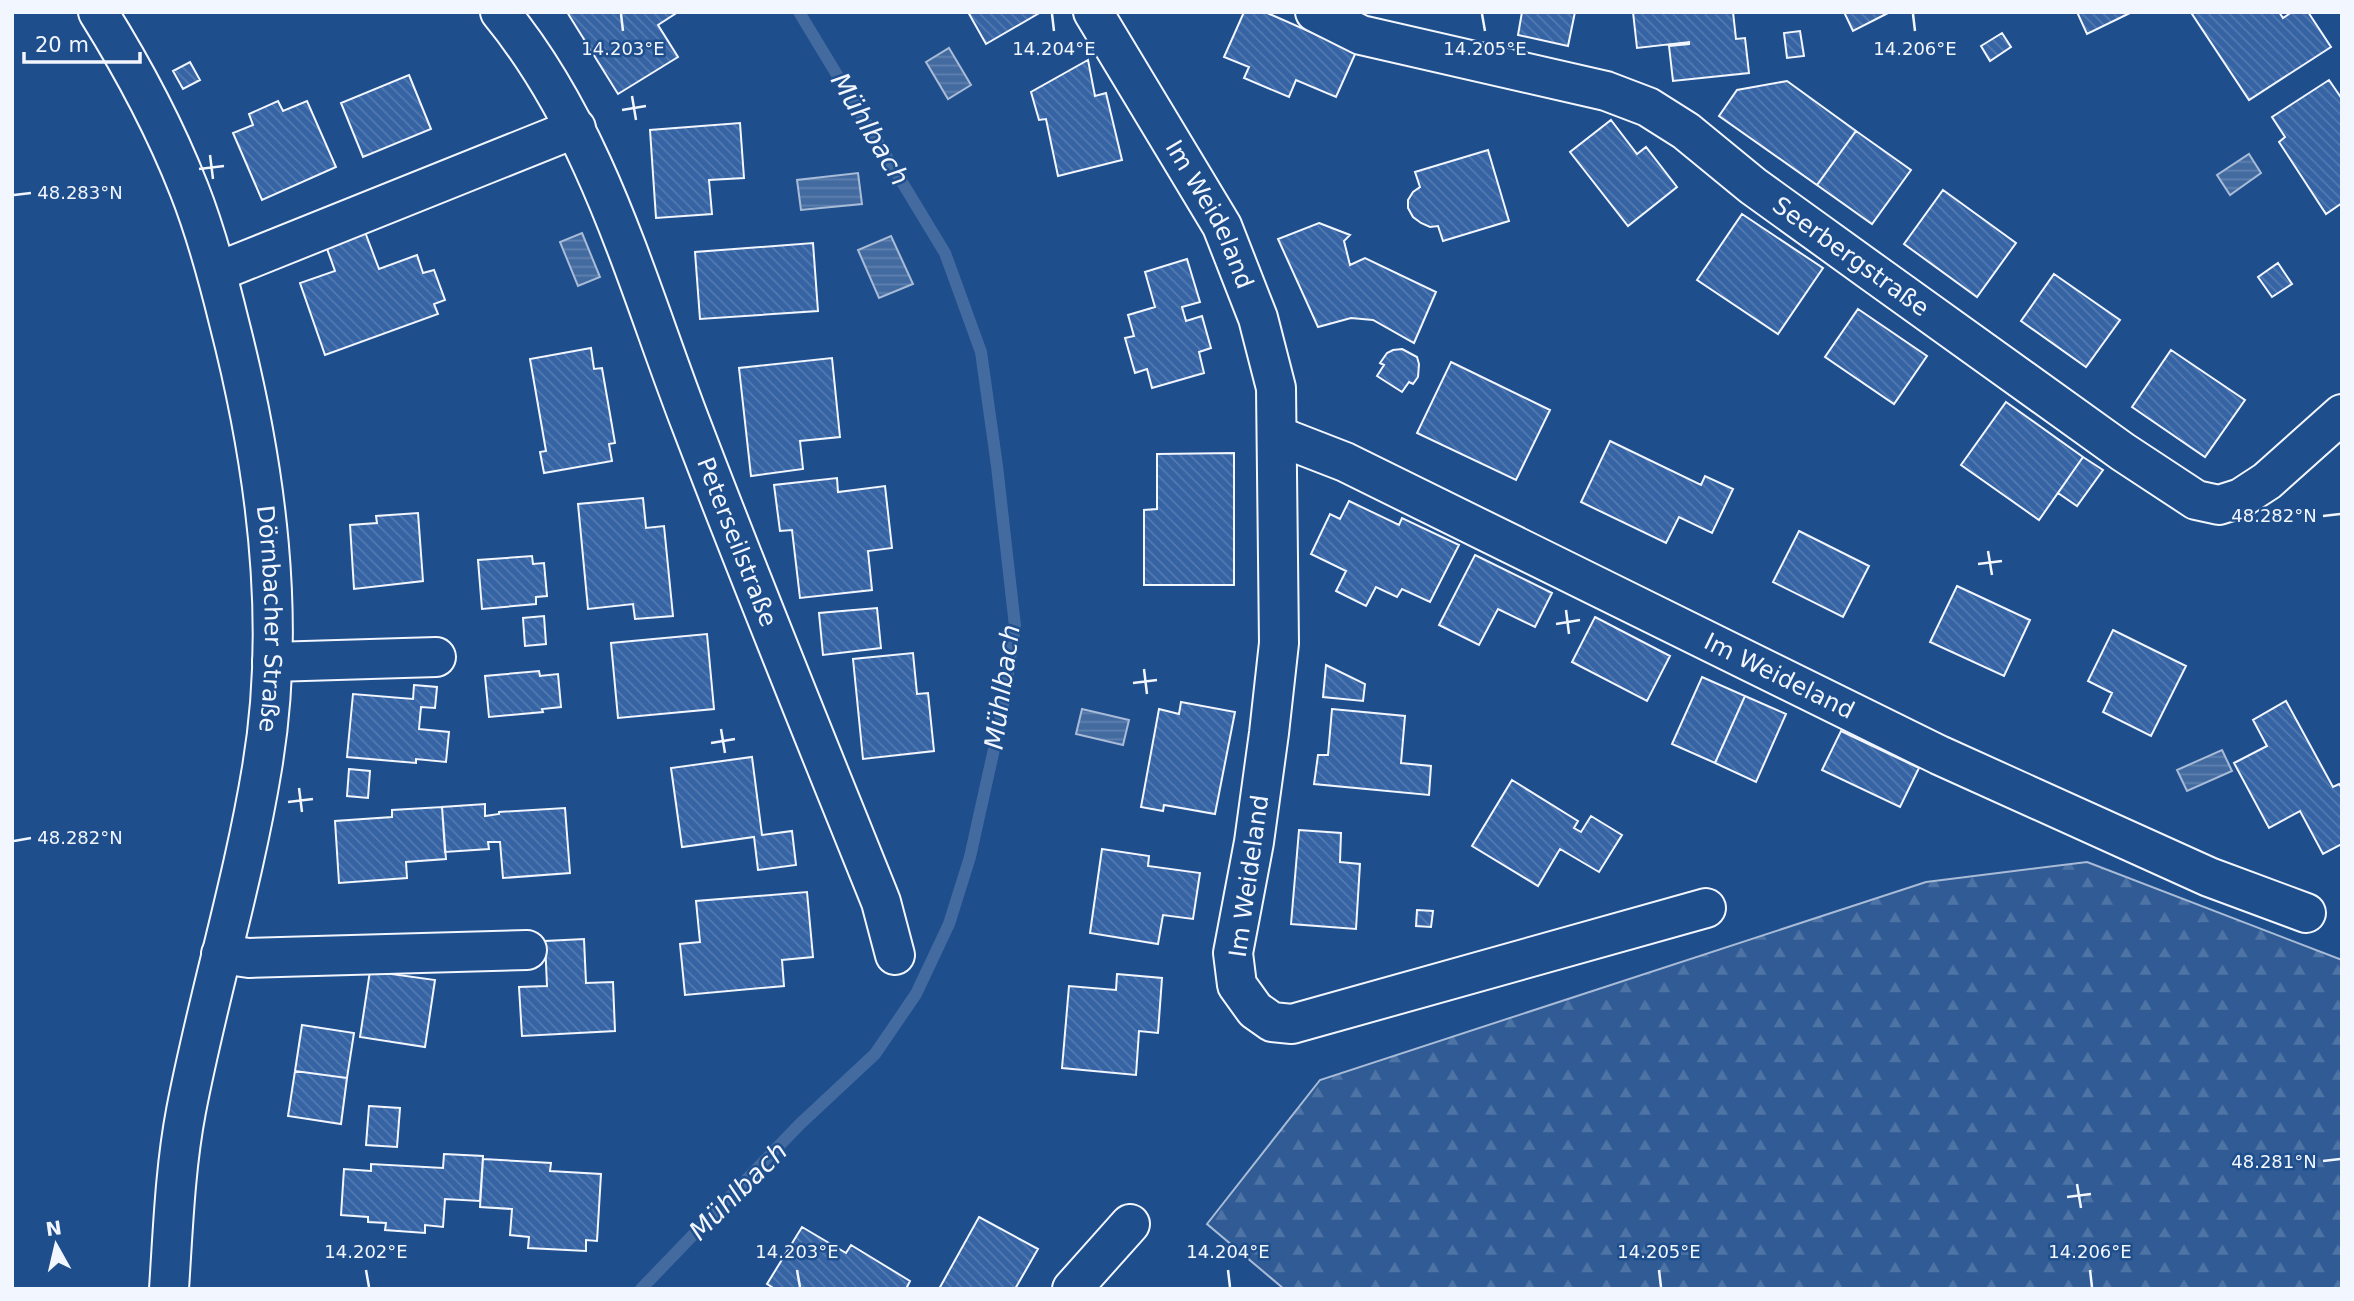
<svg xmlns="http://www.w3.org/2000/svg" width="2354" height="1301" font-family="'DejaVu Sans',sans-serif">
  <defs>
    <pattern id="forest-firs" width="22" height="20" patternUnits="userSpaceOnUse" patternTransform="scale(1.75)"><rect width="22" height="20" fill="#305b95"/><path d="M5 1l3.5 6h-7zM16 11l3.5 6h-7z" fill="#4e73a5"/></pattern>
    <pattern id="water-rules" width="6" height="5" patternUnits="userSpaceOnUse" patternTransform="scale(1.75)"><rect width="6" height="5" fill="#446ba0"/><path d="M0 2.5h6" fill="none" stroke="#5f81ae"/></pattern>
    <pattern id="building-back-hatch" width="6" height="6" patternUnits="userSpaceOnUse" patternTransform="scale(1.75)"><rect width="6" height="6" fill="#3563a3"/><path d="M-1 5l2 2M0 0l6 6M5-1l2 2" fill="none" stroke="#537ab1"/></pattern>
  </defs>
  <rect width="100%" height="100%" fill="#1f4e8c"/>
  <path fill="url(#forest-firs)" stroke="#a8bbd7" stroke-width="2" d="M2087,862L2342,960V1289H1284L1207,1224L1320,1080L1926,882Z"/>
  <path fill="url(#water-rules)" stroke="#a8bbd7" stroke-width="2" d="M949,48L971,85L948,99L926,62Z
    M2249,154L2261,173L2230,195L2217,175Z
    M858,173L862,204L801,210L797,180Z
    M582,233L600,277L578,286L560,242Z
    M891,236L913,284L879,298L858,250Z
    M1082,709L1129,720L1123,745L1076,734Z
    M2222,750L2232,771L2187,791L2177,770Z"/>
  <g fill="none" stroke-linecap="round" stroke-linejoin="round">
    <path stroke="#446ba0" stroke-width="12" d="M641,1289L800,1124L875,1054L916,994L949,924L970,857L1002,713L1015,626L997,466L981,352L945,253L799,12"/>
  </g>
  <path fill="url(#building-back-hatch)" stroke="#f2f6ff" stroke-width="2" d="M567,12H678L658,25L678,57L618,94Z
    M968,12H1041L986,44Z
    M1244,12H1265L1356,52L1336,97L1296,80L1289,97L1244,78L1249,67L1224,57Z
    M1522,12H1575L1568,46L1518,35Z
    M1633,12H1733L1736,39L1745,38L1749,73L1673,81L1669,46L1689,44V42L1637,48Z
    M1844,12H1890L1853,31Z
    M2077,12H2132L2087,34Z
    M2195,12H2279L2283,18L2292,12H2308L2331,47L2249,100L2192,14Z
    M1800,31L1804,56L1787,58L1784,33Z
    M2002,33L2011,47L1990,61L1981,46Z
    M1088,60L1095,96L1106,93L1122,160L1058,176L1046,119L1039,120L1031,92Z
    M190,62L200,80L183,89L173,71Z
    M409,75L431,129L363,157L341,103Z
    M2329,80L2342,99V203L2326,214L2279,142L2285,137L2272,117Z
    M1787,81L1856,131L1817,185L1719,116L1737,90Z
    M278,101L283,111L307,101L336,167L262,200L233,133L253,125L249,114Z
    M1611,120L1637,154L1646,147L1677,187L1628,226L1570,152Z
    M740,123L744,178L709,180L712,214L656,218L650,130Z
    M1856,131L1911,170L1872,224L1817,185Z
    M1488,150L1509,221L1443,241L1438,226L1430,227L1421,223L1413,217L1408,208V200L1413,192L1420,187L1415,172Z
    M1943,190L2016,243L1977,297L1904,244Z
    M1742,214L1823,268L1778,334L1697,280Z
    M1319,223L1350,235L1344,241L1350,265L1365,258L1436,292L1414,343L1373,320L1351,318L1318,327L1278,239Z
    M365,232L379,269L417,255L423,273L434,270L445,300L434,304L438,314L325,355L300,283L335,271L326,246Z
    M813,243L818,311L700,319L695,252Z
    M1187,259L1200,302L1182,307L1186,321L1202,316L1211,348L1199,352L1204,373L1152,388L1147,369L1135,373L1125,338L1134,336L1128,315L1155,307L1145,272Z
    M2278,263L2292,284L2272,297L2258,277Z
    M2054,274L2120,320L2086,367L2021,321Z
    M1858,309L1927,356L1894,404L1825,357Z
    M591,348L594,369L602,368L615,443L609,444L612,461L544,473L540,452L546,451L530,359Z
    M1402,349L1417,357L1419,364L1418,377L1413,384L1409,382L1402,392L1377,376L1384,365L1380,363L1387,353L1393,350Z
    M2171,350L2245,400L2205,457L2132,407Z
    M832,358L840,437L800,441L803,469L751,476L739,368Z
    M1451,362L1550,410L1516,480L1417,433Z
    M2006,402L2083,457L2039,520L1961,465Z
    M1610,441L1701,485L1705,476L1733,489L1712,533L1679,517L1666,543L1581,502Z
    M1234,453V585H1144V510L1157,509V454Z
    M2083,457L2103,470L2077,506L2058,493Z
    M837,478L838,492L885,486L892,548L868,551L872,590L800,598L792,530L780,531L774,485Z
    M643,498L646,528L664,526L673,616L635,619L633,604L588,609L578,504Z
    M1349,501L1399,525L1402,518L1459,545L1430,602L1402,589L1397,597L1376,587L1366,606L1336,591L1346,571L1311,554L1330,514L1340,519Z
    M418,513L423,581L354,589L350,525L377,523L376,516Z
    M1799,531L1869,566L1843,617L1773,582Z
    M1475,555L1552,593L1535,627L1498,609L1479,645L1439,625Z
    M532,556L533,564L544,563L547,596L536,597V604L482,609L478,560Z
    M1957,586L2030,620L2004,676L1930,642Z
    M877,608L881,648L823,655L819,613Z
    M544,616L546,644L525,646L523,618Z
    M1595,617L1670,656L1647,701L1572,662Z
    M2113,630L2186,666L2151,736L2103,712L2112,693L2088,681Z
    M707,634L714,709L618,718L611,643Z
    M913,653L917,694L928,693L934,751L863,759L853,659Z
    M1326,665L1365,684L1363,701L1323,697Z
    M539,671L540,676L558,674L561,707L542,709L543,712L489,717L485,676Z
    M1702,677L1745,696L1715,763L1672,744Z
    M414,685L437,687L435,708L421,707L419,729L449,732L446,762L416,759V763L347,757L353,694L413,699Z
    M1745,696L1786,714L1756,782L1715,763Z
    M2286,701L2333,787L2339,784L2342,788V844L2323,854L2300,811L2269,828L2234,763L2267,746L2253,720Z
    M1181,702L1235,712L1215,814L1164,805L1163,811L1141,807L1159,709L1179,714Z
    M1332,709L1405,716L1401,763L1431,766L1429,795L1314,784L1318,755H1328Z
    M1841,731L1919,768L1900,807L1822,770Z
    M752,757L762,835L792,831L796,865L758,870L754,837L682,847L671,768Z
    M349,769L370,771L368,798L347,796Z
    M1512,780L1578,821L1574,828L1581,832L1591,816L1622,835L1599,872L1560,849L1538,886L1472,846Z
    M485,804V816L499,814V812L565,808L570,873L503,878L500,842H488L489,849L445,852L442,807Z
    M442,807L446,859L406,862L407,878L339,883L335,821L392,817V810Z
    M1299,830L1341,833L1340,862L1360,864L1356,929L1291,924Z
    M1102,849L1149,856L1148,866L1200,873L1193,919L1163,915L1158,944L1090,933Z
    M807,892L813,957L782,960L784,986L685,995L680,944L700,942L696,901Z
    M1417,910L1433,911L1431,927L1416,926Z
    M584,939L586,983L613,982L615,1031L522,1036L519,987L547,986L545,941Z
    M370,971L435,980L425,1047L360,1037Z
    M1117,974L1162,978L1158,1033L1139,1031L1136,1075L1062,1068L1069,986L1116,990Z
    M302,1025L354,1033L347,1078L295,1071Z
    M295,1071L347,1078L341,1124L288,1116Z
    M369,1106L400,1108L397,1147L366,1145Z
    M444,1154L483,1156L480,1201L445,1199L443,1227L425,1225V1233L385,1230L386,1223L368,1222V1217L341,1215L344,1169L371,1171V1164L443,1168Z
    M483,1159L551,1163L550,1171L601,1174L597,1241L586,1240V1251L528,1248L529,1237L510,1235L512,1209L480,1207Z
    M979,1217L1038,1249L1015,1289H939Z
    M802,1227L846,1253L851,1245L910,1281L906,1289H775L767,1284Z"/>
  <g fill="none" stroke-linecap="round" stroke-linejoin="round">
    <defs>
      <g id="minor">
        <path id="s1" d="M98,12C133,68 165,128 189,189C206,232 218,277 229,322C266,466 287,620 262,768C243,884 208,996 186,1111C175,1169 173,1229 169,1289"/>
        <path id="s2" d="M500,12C597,130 637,284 691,424C752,584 817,743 881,902L895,955"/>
        <path id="s3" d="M1093,12L1222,226L1258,318L1276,388L1279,643L1269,733L1254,842L1233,953L1237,985L1255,1010L1272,1022L1292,1024L1706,908"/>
        <path id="s4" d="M1315,12L1361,35L1606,91L1648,107L1686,131L1753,186L1875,274L2123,452L2196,500L2219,505L2241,498L2267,481L2342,414"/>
        <path d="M217,272L576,128"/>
        <path id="s5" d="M1278,436L1345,462L1939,755L2209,877L2306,913"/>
        <path d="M272,662L436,657"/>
        <path d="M221,954L249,958L527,950"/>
        <path d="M1072,1289L1130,1224"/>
      </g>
    </defs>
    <use href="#minor" stroke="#f2f6ff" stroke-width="42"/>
    <use href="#minor" stroke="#1f4e8c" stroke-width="38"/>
  </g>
  <path fill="none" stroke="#f2f6ff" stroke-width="2.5" d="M621,14L623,31M1052,14L1054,31M1482,14L1485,31M1913,14L1915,31M632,96L636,120M622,110L646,106M210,155L213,179M199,169L224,166M14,195L31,193M2323,516L2340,514M1988,551L1992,575M1978,564L2002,561M1566,610L1569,634M1556,624L1580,620M1144,669L1147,694M1133,683L1157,680M721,729L725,753M711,743L735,739M299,788L302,812M288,802L313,799M14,841L31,838M2323,1161L2340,1159M2077,1184L2081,1208M2067,1197L2091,1194M366,1270L369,1287M797,1270L800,1287M1228,1270L1230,1287M1659,1270L1661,1287M2090,1270L2092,1287"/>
  <g text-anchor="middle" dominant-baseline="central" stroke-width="5" stroke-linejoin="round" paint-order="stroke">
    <g font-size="24" fill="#f2f6ff" stroke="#1f4e8c">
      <text stroke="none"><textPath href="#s3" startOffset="234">Im Weideland</textPath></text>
      <text stroke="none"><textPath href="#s4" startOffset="600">Seerbergstraße</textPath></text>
      <text stroke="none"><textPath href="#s2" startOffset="583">Peterseilstraße</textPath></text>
      <text stroke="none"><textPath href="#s1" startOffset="639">Dörnbacher Straße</textPath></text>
      <text stroke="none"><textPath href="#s5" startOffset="556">Im Weideland</textPath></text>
      <text transform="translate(1249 876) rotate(-82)">Im Weideland</text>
    </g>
    <g font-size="26" font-style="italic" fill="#f2f6ff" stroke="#1f4e8c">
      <text transform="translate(870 129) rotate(59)">Mühlbach</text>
      <text transform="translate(1002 687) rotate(-82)">Mühlbach</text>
      <text transform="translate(738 1191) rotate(-45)">Mühlbach</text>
    </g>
  </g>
  <g font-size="18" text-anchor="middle" fill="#f2f6ff" stroke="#1f4e8c" stroke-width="5" stroke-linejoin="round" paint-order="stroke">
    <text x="623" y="55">14.203°E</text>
    <text x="1054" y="55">14.204°E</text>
    <text x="1485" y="55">14.205°E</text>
    <text x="1915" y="55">14.206°E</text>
    <text x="80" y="199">48.283°N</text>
    <text x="2274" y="522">48.282°N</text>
    <text x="80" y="844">48.282°N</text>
    <text x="2274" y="1168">48.281°N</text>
    <text x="366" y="1258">14.202°E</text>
    <text x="797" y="1258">14.203°E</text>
    <text x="1228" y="1258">14.204°E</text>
    <text x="1659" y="1258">14.205°E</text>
    <text x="2090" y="1258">14.206°E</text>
  </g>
  <rect width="2354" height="1301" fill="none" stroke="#f2f6ff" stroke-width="28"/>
  <g transform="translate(56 1245) rotate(352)" stroke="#1f4e8c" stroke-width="5" paint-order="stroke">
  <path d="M0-5L12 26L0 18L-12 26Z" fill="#f2f6ff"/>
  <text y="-10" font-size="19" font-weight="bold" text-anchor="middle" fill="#f2f6ff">N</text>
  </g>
  <path d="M24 52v10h116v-10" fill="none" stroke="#f2f6ff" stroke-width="3.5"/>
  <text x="35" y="52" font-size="21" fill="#f2f6ff" stroke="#1f4e8c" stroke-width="5" paint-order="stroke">20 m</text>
</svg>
